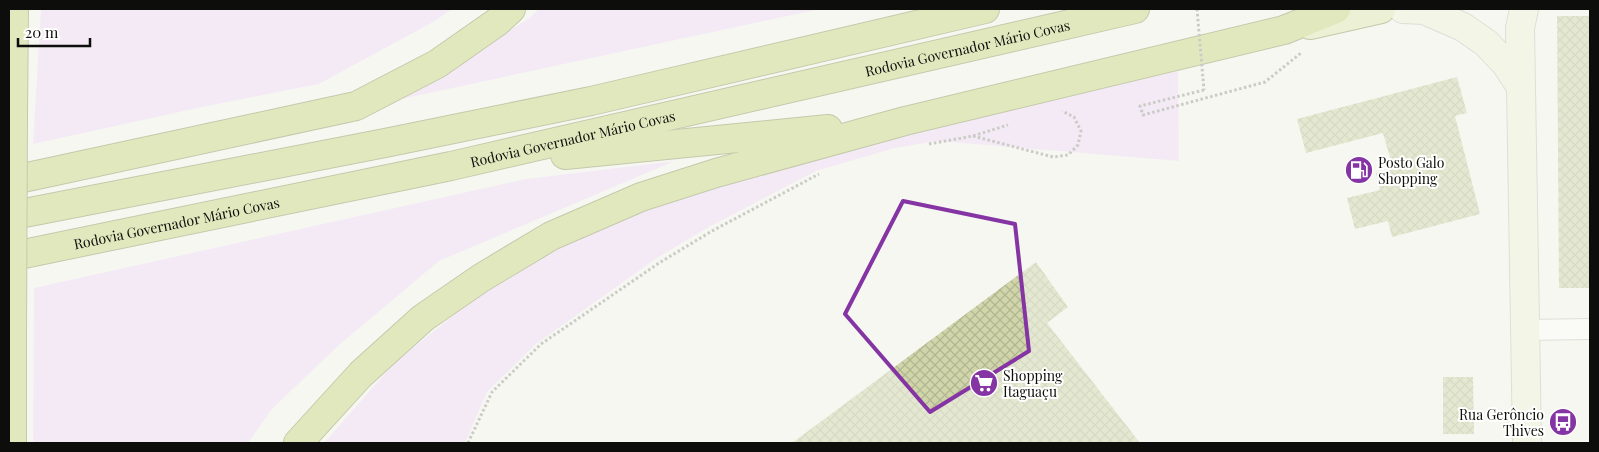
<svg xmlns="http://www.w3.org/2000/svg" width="1599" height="452" font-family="'Playfair Display',serif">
  <defs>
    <pattern id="building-cross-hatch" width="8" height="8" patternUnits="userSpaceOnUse" patternTransform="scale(1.25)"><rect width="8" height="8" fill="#d0d6aa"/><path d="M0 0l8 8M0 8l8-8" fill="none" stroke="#b1b691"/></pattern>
  </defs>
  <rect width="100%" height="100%" fill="#f6f7f1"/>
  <path fill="#f2dafd" d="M41,9H452L435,21L319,84L207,106L33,144Z
    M539,9H820L397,100L528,19Z
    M1178,71L1179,161L938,141L895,148L816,171L707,228L657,258L536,344L487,392L465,443H324L394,363L494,283L587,231L680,193L811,157Z
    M675,161L439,261L338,346L272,409L248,443H33L34,288L526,179Z"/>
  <path fill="url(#building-cross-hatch)" d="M1557,16H1590V288H1559Z
    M1457,77L1467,113L1455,116L1480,214L1392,237L1388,221L1355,229L1347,198L1380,190L1376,173L1393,168L1383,133L1306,153L1297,119Z
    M1036,262L1068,307L1047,323L1140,443H792Z
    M1443,377H1473L1474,434H1443Z"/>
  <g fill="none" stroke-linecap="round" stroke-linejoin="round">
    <defs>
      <path id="minor" d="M1526,330L1590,329"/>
      <path id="secondary" d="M1403,9L1424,10L1463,27L1486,43L1506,64L1521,87
        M1524,9L1520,28L1527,443"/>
      <path id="primary" d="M1310,25L1381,9"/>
      <g id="motorway">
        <path d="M13,114L14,9"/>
        <path d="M565,155L828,129"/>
        <path d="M9,181L356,106L437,64L497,22L511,9"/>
        <path d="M9,216L385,143L591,101L985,9"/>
        <path id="s1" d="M9,257L451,166L1135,9"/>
        <path d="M12,339V443"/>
        <path d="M298,443L361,374L423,318L481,278L551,236L641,197L716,173L905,121L1284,30L1336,9"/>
      </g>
    </defs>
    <use href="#minor" stroke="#bfc0ba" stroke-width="22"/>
    <use href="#secondary" stroke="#bfc0ba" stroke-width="30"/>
    <use href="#primary" stroke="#889058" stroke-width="30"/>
    <use href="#motorway" stroke="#889058" stroke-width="30"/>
    <path stroke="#969692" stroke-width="3" stroke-dasharray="2.5 2.5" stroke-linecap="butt" d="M1204,90L1140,106L1143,115L1265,82L1301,53
      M973,136L1053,157L1068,155L1078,145L1081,131L1074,117L1062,111
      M929,144L973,136L1008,125
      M468,443L492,392L541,344L659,263L712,231L819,174"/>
    <use href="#minor" stroke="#fff" stroke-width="20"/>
    <use href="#secondary" stroke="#eff3d9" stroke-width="28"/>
    <use href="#primary" stroke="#e0e6b3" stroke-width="28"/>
    <use href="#motorway" stroke="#cbd681" stroke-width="28"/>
    <defs>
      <path id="motorway-bridge" d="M12,339L13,114"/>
    </defs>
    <use href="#motorway-bridge" stroke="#889058" stroke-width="30" stroke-linecap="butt"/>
    <path stroke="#969692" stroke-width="3" stroke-dasharray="2.5 2.5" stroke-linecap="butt" d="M1197,9L1204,90"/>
    <use href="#motorway-bridge" stroke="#cbd681" stroke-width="28"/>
  </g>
  <path d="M0 0H1599V452H0ZM903,201L1015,224L1029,351L930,412L845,314Z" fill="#f6f7f1" fill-opacity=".55" fill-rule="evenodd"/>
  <path fill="none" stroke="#8534a4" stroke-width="4" stroke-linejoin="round" d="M903,201L1015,224L1029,351L930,412L845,314Z"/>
  <defs>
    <symbol id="fuel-disc" viewBox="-11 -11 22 22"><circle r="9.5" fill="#8534a4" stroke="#fffffe"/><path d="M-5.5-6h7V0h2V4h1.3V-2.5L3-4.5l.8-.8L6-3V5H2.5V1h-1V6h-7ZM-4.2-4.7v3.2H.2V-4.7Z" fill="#fff"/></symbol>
    <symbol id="supermarket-disc" viewBox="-11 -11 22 22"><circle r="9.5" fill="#8534a4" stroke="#fffffe"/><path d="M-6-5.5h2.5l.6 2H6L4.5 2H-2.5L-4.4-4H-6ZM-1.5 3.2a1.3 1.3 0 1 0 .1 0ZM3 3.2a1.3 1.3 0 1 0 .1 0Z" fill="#fff"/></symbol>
    <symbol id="bus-disc" viewBox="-11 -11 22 22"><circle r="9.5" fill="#8534a4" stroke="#fffffe"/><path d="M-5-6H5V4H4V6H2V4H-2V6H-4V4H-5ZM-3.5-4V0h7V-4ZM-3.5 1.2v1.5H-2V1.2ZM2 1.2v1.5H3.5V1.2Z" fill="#fff"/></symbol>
  </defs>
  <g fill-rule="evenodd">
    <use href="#fuel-disc" x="1343" y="154" width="32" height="32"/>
    <use href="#supermarket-disc" x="968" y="367" width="32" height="32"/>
    <use href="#bus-disc" x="1547" y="406" width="32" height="32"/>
  </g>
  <g text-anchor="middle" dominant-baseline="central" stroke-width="4" stroke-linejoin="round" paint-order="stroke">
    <g font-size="14" fill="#0d0d0b" stroke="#fffffe">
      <text stroke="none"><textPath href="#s1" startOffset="981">Rodovia Governador Mário Covas</textPath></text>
      <text stroke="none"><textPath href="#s1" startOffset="576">Rodovia Governador Mário Covas</textPath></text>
      <text stroke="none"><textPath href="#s1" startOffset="171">Rodovia Governador Mário Covas</textPath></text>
    </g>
    <g font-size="14" fill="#0d0d0b" stroke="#fffffe" text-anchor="start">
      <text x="1378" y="162">Posto Galo<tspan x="1378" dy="16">Shopping</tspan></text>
      <text x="1003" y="375">Shopping<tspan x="1003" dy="16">Itaguaçu</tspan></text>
      <text x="1544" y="414" text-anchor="end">Rua Gerôncio<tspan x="1544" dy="16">Thives</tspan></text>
    </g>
  </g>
  <rect width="1599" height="452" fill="none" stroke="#0d0d0b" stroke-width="20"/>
  <path d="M18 38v8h72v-8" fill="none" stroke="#0d0d0b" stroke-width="2.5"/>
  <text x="25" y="38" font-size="15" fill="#0d0d0b" stroke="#fffffe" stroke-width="4" paint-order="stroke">20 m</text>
</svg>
